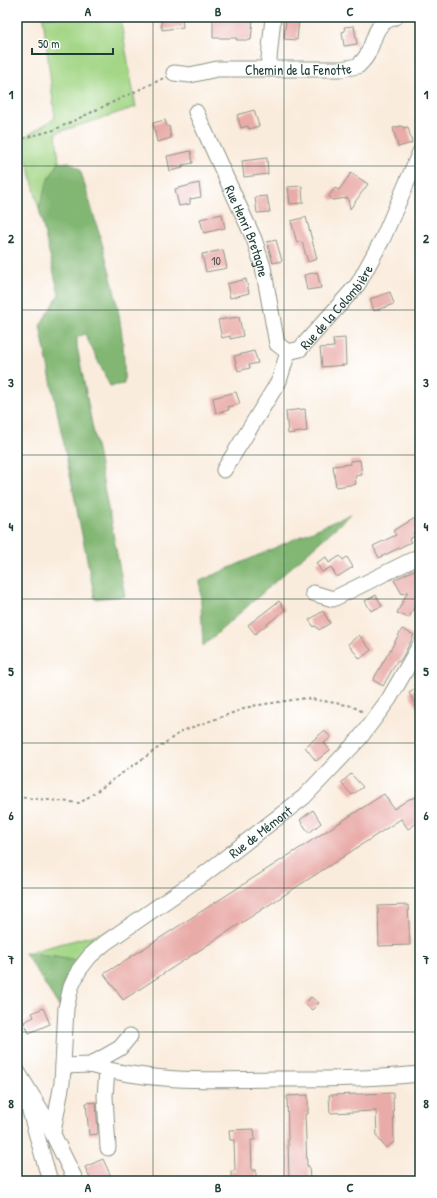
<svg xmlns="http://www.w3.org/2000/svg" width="437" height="1198" font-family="'Patrick Hand',sans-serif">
  <rect width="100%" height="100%" fill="#fff"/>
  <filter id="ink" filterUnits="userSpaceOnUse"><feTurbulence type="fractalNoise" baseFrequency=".025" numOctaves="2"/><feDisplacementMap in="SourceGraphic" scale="8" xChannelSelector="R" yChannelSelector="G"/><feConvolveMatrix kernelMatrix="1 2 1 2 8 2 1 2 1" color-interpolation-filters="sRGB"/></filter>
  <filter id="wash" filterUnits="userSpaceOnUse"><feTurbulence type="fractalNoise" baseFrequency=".012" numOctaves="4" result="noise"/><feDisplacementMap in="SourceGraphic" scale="16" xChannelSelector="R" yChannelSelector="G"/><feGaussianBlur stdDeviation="0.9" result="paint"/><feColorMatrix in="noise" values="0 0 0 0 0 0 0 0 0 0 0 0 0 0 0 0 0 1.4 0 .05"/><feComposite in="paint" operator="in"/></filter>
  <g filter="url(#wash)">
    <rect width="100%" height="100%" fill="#faecdd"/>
    <path fill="#a3d686" stroke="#618a5d" d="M43,17H120L136,107L56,133L59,163L48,180L39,209L22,139L55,118Z
      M114,930L76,960L25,953Z"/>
    <path fill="#82b773" stroke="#507a54" d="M69,162L80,169C100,239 127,311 124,384L110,386L85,334L77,337V346L125,596L95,599L40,326L59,295L39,209L48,180L59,163Z
      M351,514L203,646L200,581Z
      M25,953L76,960L66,977L60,1008Z"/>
    <g id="blocks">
      <path fill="#e9aba8" d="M161,17H182L183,27L162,30Z
        M213,17L253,19L251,40H236L237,38H213Z
        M286,18L299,19L297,40L284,39Z
        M354,26L357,44L344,46L342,32L345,31L344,27Z
        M254,110L259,126L249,129L248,126L241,128L237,115Z
        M165,120L167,127L169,126L171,138L157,142L153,123Z
        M402,126L403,128L408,127L412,143L398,147L393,128Z
        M191,151L193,163L182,165L183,168L170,171L167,156Z
        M267,158L268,174L244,177L242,161Z
        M351,173L368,184L350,209L348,198L332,200L329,196L335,188L339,190Z
        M199,183L201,197L190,199V204L179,206L175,189Z
        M302,186L303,203L290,204L288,187Z
        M267,196L270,212L257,213L255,197Z
        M222,214L225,228L204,233L200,219Z
        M306,217L317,259L308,262L302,242L297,243L291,221Z
        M276,240L282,261L273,263L267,242Z
        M223,250L227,268L206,272L202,254Z
        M317,272L321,288L307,290L304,275Z
        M246,279L249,293L230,298L227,284Z
        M390,292L394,304L374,311L370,299Z
        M239,317L243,336L230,339V336L222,338L218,320Z
        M345,338L346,365L322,367L320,348L334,347L333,339Z
        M254,351L258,363L249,365L250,368L238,371L234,356Z
        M236,392L240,404L228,407L229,410L216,413L213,398Z
        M305,409L307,431L288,434L286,411Z
        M360,460L362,475L355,476L356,484L336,487L333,466L350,464V461Z
        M415,518L417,521L420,519V529L413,532L415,536L409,539L411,542L379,558L373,546L396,535L393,531Z
        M340,556L343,560L347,557L353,567L337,577L331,567L322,572L316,563L326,557L329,563Z
        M420,568V607L416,603L409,618L397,613L408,591L402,594L394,580L416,569L418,573Z
        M376,595L382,606L371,611L365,601Z
        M279,601L285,610L255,634L248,625Z
        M323,611L330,623L319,630L316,626L314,627L309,620Z
        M402,629L414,635L403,656L399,662L397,661L383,686L373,680Z
        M359,635L371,650L360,659L348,644Z
        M420,686V713L409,693Z
        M324,731L331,737L324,743L330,750L316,761L305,747Z
        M351,774L363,787L352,795L341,783Z
        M384,794L394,809L409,799L420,796V821L408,829L401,819L123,1000L104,974Z
        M313,810L321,823L309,833L300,820Z
        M408,905L410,945L379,946L378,906Z
        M311,997L319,1003L312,1010L305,1004Z
        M43,1008L50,1024L29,1033L24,1022L34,1017L32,1013Z
        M393,1093L394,1142L386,1148L377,1137L376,1111L330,1113L329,1095Z
        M308,1095V1114H305L307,1166H309L310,1181H289L287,1096Z
        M96,1102L98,1134L89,1135L86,1103Z
        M254,1129L255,1140H251L252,1170H256V1181H231V1171H235L234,1140H230L229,1130Z
        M103,1159L113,1181H91L85,1167Z"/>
    </g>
  </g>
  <g filter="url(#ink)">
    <use href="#blocks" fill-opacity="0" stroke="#8c9488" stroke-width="1"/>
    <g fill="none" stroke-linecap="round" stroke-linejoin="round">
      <defs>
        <g id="minor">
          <path d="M268,69L273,17"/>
          <path id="s1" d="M174,73L190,75L217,69H341L358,66C362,62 366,58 368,53C377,35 373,25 395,17"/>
          <path id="s2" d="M196,112L254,239L263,267L277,344L288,352"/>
          <path id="s3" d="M224,470L279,381L288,352L300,349L358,284L383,238L420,152"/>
          <path d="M313,593L333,599L420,556"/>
          <path d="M90,1065C149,1083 213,1080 274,1079C322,1079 372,1079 420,1074"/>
          <path d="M63,1066L90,1065L120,1048L130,1036"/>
          <path d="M17,1071L42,1112L76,1181"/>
          <path d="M107,1071L105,1096L108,1148"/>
          <path d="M25,1094L50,1181"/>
          <path id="s4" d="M53,1132L62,1083L66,1008L71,987L79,970L90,956L105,943L202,876L304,797L359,739L389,699L420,645"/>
        </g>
      </defs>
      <use href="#minor" stroke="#8c9488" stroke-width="17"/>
      <path stroke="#8c9488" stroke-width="2" stroke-dasharray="3 3" stroke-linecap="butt" d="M17,140L54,130L164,78
        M17,797L80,803L182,731L252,706L306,698L352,706L363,712"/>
      <use href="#minor" stroke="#fff" stroke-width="15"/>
    </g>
  </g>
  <path fill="none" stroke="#1f3d34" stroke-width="1" stroke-opacity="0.55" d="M153,17V1181M284,17V1181M17,166H420M17,310H420M17,455H420M17,599H420M17,743H420M17,888H420M17,1032H420"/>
  <g text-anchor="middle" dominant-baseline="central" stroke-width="3.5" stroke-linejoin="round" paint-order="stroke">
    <g font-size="12" fill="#525851">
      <text x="216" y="260">10</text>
    </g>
    <g font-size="14" fill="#1f3d34" stroke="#fff">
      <text stroke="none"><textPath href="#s1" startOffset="125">Chemin de la Fenotte</textPath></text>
      <text stroke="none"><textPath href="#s2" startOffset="130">Rue Henri Bretagne</textPath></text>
      <text stroke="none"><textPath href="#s3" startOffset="203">Rue de la Colombière</textPath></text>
      <text stroke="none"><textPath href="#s4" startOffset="394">Rue de Mémont</textPath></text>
    </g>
  </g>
  <rect width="437" height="1198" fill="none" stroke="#fff" stroke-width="44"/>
  <path d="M32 48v6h81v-6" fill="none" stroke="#1f3d34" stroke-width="2"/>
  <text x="38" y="48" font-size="12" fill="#1f3d34" stroke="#ffffff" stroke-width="3" paint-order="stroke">50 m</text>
  <rect x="22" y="22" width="393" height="1154" fill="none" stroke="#1f3d34" stroke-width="1.5"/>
  <g font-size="13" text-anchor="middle" font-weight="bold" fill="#1f3d34">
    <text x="88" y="16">A</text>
    <text x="218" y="16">B</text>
    <text x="350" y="16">C</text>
    <text x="11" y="99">1</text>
    <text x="426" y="99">1</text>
    <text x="11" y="243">2</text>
    <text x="426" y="243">2</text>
    <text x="11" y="387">3</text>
    <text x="426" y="387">3</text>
    <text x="11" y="531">4</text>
    <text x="426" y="531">4</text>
    <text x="11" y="676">5</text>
    <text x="426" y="676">5</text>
    <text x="11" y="820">6</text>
    <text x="426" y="820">6</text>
    <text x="11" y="964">7</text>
    <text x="426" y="964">7</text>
    <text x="11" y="1108">8</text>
    <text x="426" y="1108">8</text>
    <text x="88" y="1192">A</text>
    <text x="218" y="1192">B</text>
    <text x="350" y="1192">C</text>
  </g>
</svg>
